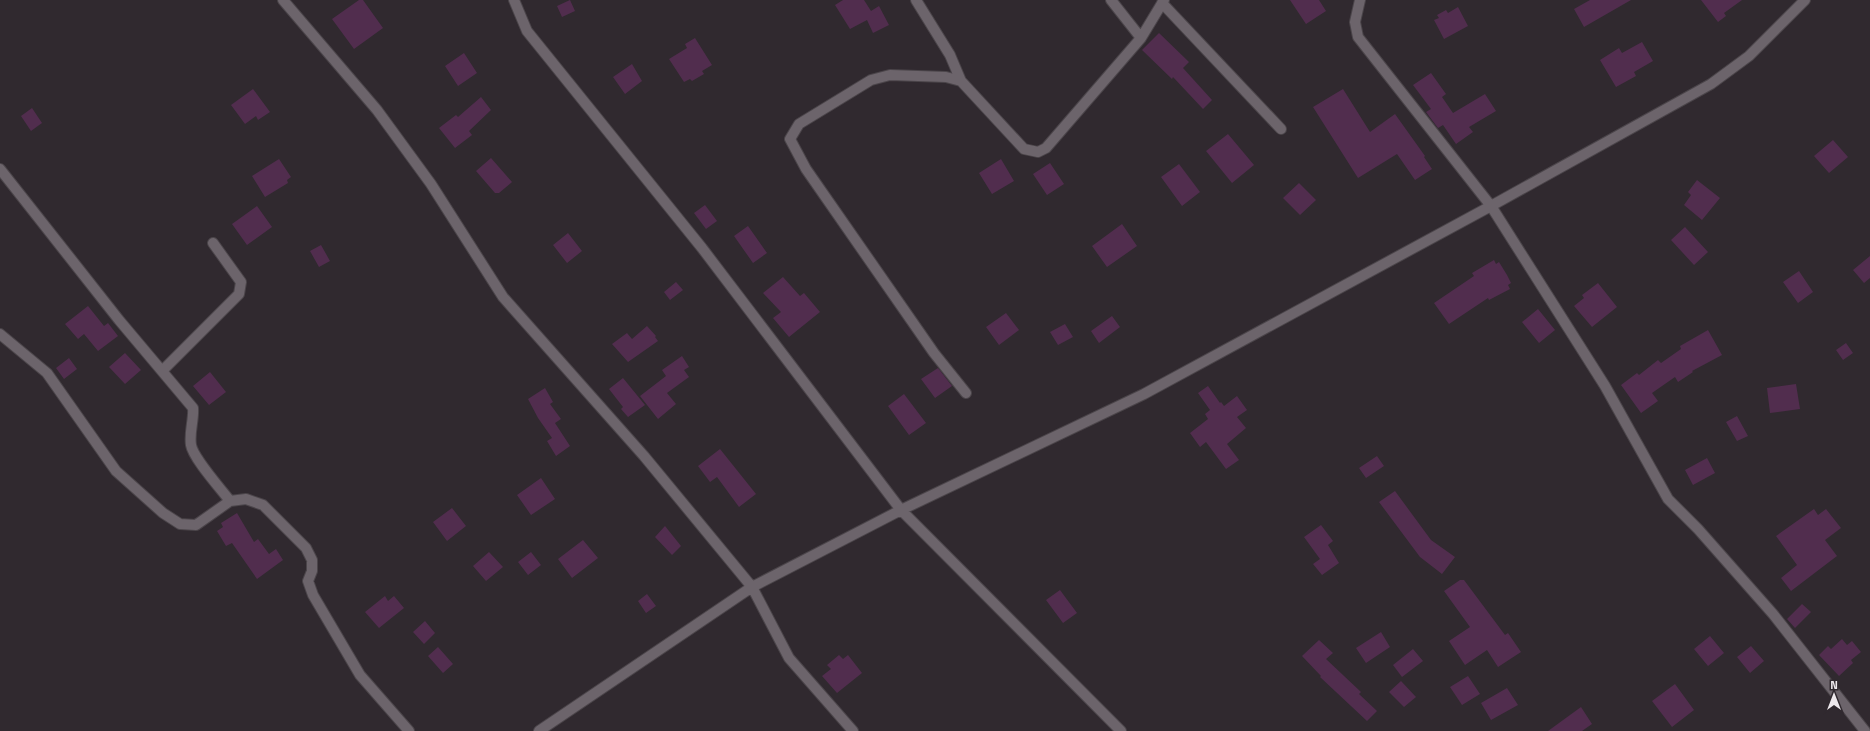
<svg xmlns="http://www.w3.org/2000/svg" width="1870" height="731" font-family="'Titillium Web',sans-serif">
  <rect width="100%" height="100%" fill="#30292f"/>
  <path fill="#512d4e" d="M359,0H363L383,28L354,49L332,19Z
    M570,0L575,11L562,17L557,6Z
    M843,0H864L871,11L879,6L889,25L873,33L867,20L850,29L835,5Z
    M1290,0H1319L1326,11L1306,24Z
    M1590,0H1631L1584,27L1574,9Z
    M1701,0H1742L1724,13L1726,16L1718,22Z
    M1458,7L1468,26L1444,39L1434,20L1439,18L1437,15L1446,10L1448,13Z
    M1159,33L1189,62L1183,68L1212,100L1203,109L1173,77L1172,79L1142,50Z
    M695,38L712,65L702,71L704,74L692,81L690,79L684,82L669,59L687,48L685,44Z
    M1642,42L1653,61L1634,72L1636,76L1616,87L1600,60L1619,48L1622,53Z
    M464,53L477,73L458,86L445,66Z
    M632,64L642,81L625,94L613,77Z
    M1431,73L1446,94L1442,97L1453,113L1485,94L1496,111L1469,127L1473,132L1456,144L1443,125L1438,128L1426,112L1431,109L1413,85Z
    M253,89L270,112L258,120L256,116L245,124L231,105Z
    M1343,89L1370,132L1395,114L1425,156L1424,157L1432,169L1415,180L1397,154L1358,178L1313,107Z
    M481,97L491,110L469,131L472,135L455,148L439,128L456,115L458,117Z
    M32,108L42,123L31,131L21,116Z
    M1228,134L1254,165L1232,183L1206,151Z
    M1833,140L1848,157L1829,173L1814,156Z
    M491,158L512,182L499,193H495L476,171Z
    M279,159L291,177L287,180L288,183L265,197L252,176Z
    M1001,159L1014,181L992,194L979,173Z
    M1050,163L1064,184L1047,195L1033,174Z
    M1179,164L1200,192L1182,206L1161,177Z
    M1697,180L1720,198L1702,220L1684,205L1691,195L1688,192Z
    M1299,183L1316,200L1300,215L1283,198Z
    M705,205L717,221L706,229L694,213Z
    M257,206L272,227L247,245L232,224Z
    M1122,224L1137,246L1107,267L1092,246Z
    M748,226L767,253L753,263L734,236Z
    M1685,227L1708,252L1694,265L1671,240Z
    M568,233L582,251L567,263L553,245Z
    M321,245L330,261L319,267L310,251Z
    M1870,256V278L1864,283L1853,270Z
    M1494,260L1496,264L1499,262L1507,275L1511,283L1508,285L1510,289L1489,300L1488,298L1449,324L1434,303L1474,276L1472,273Z
    M1799,271L1813,292L1798,303L1783,282Z
    M783,277L800,296L804,293L820,312L789,337L773,318L781,312L763,293Z
    M676,282L683,290L670,300L664,292Z
    M1598,283L1617,307L1592,327L1574,306L1584,298L1582,295Z
    M88,306L104,326L108,323L118,336L98,351L84,334L78,339L65,324Z
    M1538,309L1555,330L1539,343L1522,322Z
    M1006,313L1019,330L999,345L986,327Z
    M1112,316L1120,327L1099,343L1091,331Z
    M1065,324L1073,337L1058,345L1050,332Z
    M647,326L656,336L655,337L658,341L628,362L612,344L627,333L632,339Z
    M1708,330L1722,355L1692,371L1693,372L1678,382L1675,377L1652,393L1658,401L1641,413L1621,385L1637,373L1639,375L1658,360L1661,363L1681,349L1680,346Z
    M1846,343L1853,353L1843,360L1836,350Z
    M125,353L141,370L125,384L109,367Z
    M682,356L689,367L684,370L689,377L667,393L676,404L658,419L640,396L666,376L662,370Z
    M69,358L77,369L64,379L56,368Z
    M938,368L952,386L935,398L921,379Z
    M210,372L226,392L209,405L193,386Z
    M623,378L645,405L628,417L621,409L623,407L609,389Z
    M1796,384L1800,409L1770,413L1767,388Z
    M1208,386L1220,403L1221,402L1224,406L1237,396L1247,410L1237,417L1246,428L1227,444L1239,460L1226,469L1206,442L1200,447L1190,433L1208,419L1205,414L1210,410L1198,393Z
    M545,388L553,402L550,404L561,419L555,423L570,446L556,456L547,441L552,438L538,418L528,399Z
    M904,394L926,423L909,435L888,406Z
    M1737,416L1748,436L1737,441L1726,422Z
    M720,449L756,494L739,507L717,477L710,482L698,466Z
    M1377,456L1384,466L1366,478L1359,468Z
    M1707,458L1715,473L1693,485L1685,470Z
    M541,478L555,499L531,515L517,495Z
    M1395,491L1431,540L1455,557L1442,574L1420,557L1379,502Z
    M452,508L466,526L447,541L433,522Z
    M1814,509L1818,515L1826,509L1841,528L1825,540L1837,556L1791,591L1781,578L1797,565L1776,536Z
    M237,513L254,542L258,539L269,554L276,549L283,560L257,579L232,543L226,546L217,531L223,527L221,523Z
    M1321,525L1333,541L1328,545L1339,563L1322,575L1313,564L1320,559L1304,537Z
    M665,526L681,546L672,555L655,537Z
    M583,540L598,558L572,578L558,559Z
    M489,552L503,567L486,581L473,566Z
    M531,552L541,565L528,575L518,562Z
    M1460,580H1464L1505,635L1508,633L1521,652L1498,667L1487,650L1465,665L1449,641L1470,627L1444,591Z
    M1060,590L1077,613L1063,623L1046,600Z
    M647,594L656,606L646,613L638,601Z
    M385,596L388,601L394,596L404,608L379,628L365,612Z
    M1802,604L1811,612L1795,628L1787,619Z
    M425,621L435,633L424,644L413,632Z
    M1381,632L1390,647L1366,663L1356,648Z
    M1710,636L1724,653L1708,666L1694,649Z
    M1842,639L1847,645L1852,641L1861,652L1851,660L1853,663L1839,676L1819,655L1828,646L1831,649Z
    M1319,640L1333,653L1326,659L1361,692L1359,694L1377,711L1367,721L1320,677L1321,676L1302,656Z
    M1751,646L1764,661L1750,673L1737,657Z
    M438,647L453,664L443,673L428,656Z
    M1413,649L1423,661L1402,677L1393,665Z
    M839,655L843,659L848,655L862,673L837,693L822,676L831,669L827,665Z
    M1468,676L1480,694L1462,705L1450,687Z
    M1401,681L1416,697L1404,707L1389,692Z
    M1675,684L1694,710L1672,727L1652,701Z
    M1507,688L1518,705L1491,720L1481,703Z
    M1581,707L1592,724L1582,731H1548Z"/>
  <g fill="none" stroke-linecap="round" stroke-linejoin="round">
    <defs>
      <path id="street" d="M283,0L377,110L431,184L503,297L644,456L752,587L789,658L853,731
        M514,0L527,31L702,248L901,510L1121,731
        M916,0L950,55L961,81
        M1111,0L1141,38
        M1360,0L1355,22L1358,37L1491,206L1605,386L1668,499L1698,529L1773,614L1865,731
        M1162,3L1281,129
        M0,169L119,320L193,408C194,420 189,432 191,445C193,458 221,489 230,501
        M0,334L47,373L116,471L163,513L180,524L196,525L230,501L246,499L263,505L306,548L312,560V571L308,581L313,595L360,675L409,731
        M162,371L239,294L241,282L213,243
        M966,393L934,353L806,169L790,139L799,124L871,80L890,75L946,77L961,81L1024,149L1038,152L1046,148L1141,38L1164,0
        M539,731L752,587L901,510L1144,394L1491,206L1711,84L1749,56L1805,0"/>
    </defs>
    <use href="#street" stroke="#4b454a" stroke-width="12"/>
    <use href="#street" stroke="#6c646b" stroke-width="10"/>
  </g>
  <g transform="translate(1834 695)" stroke="#30292f" stroke-width="3" paint-order="stroke">
  <path d="M0-3L7 15L0 10L-7 15Z" fill="#ede8ec"/>
  <text y="-6" font-size="11" font-weight="bold" text-anchor="middle" fill="#ede8ec">N</text>
  </g>
</svg>
